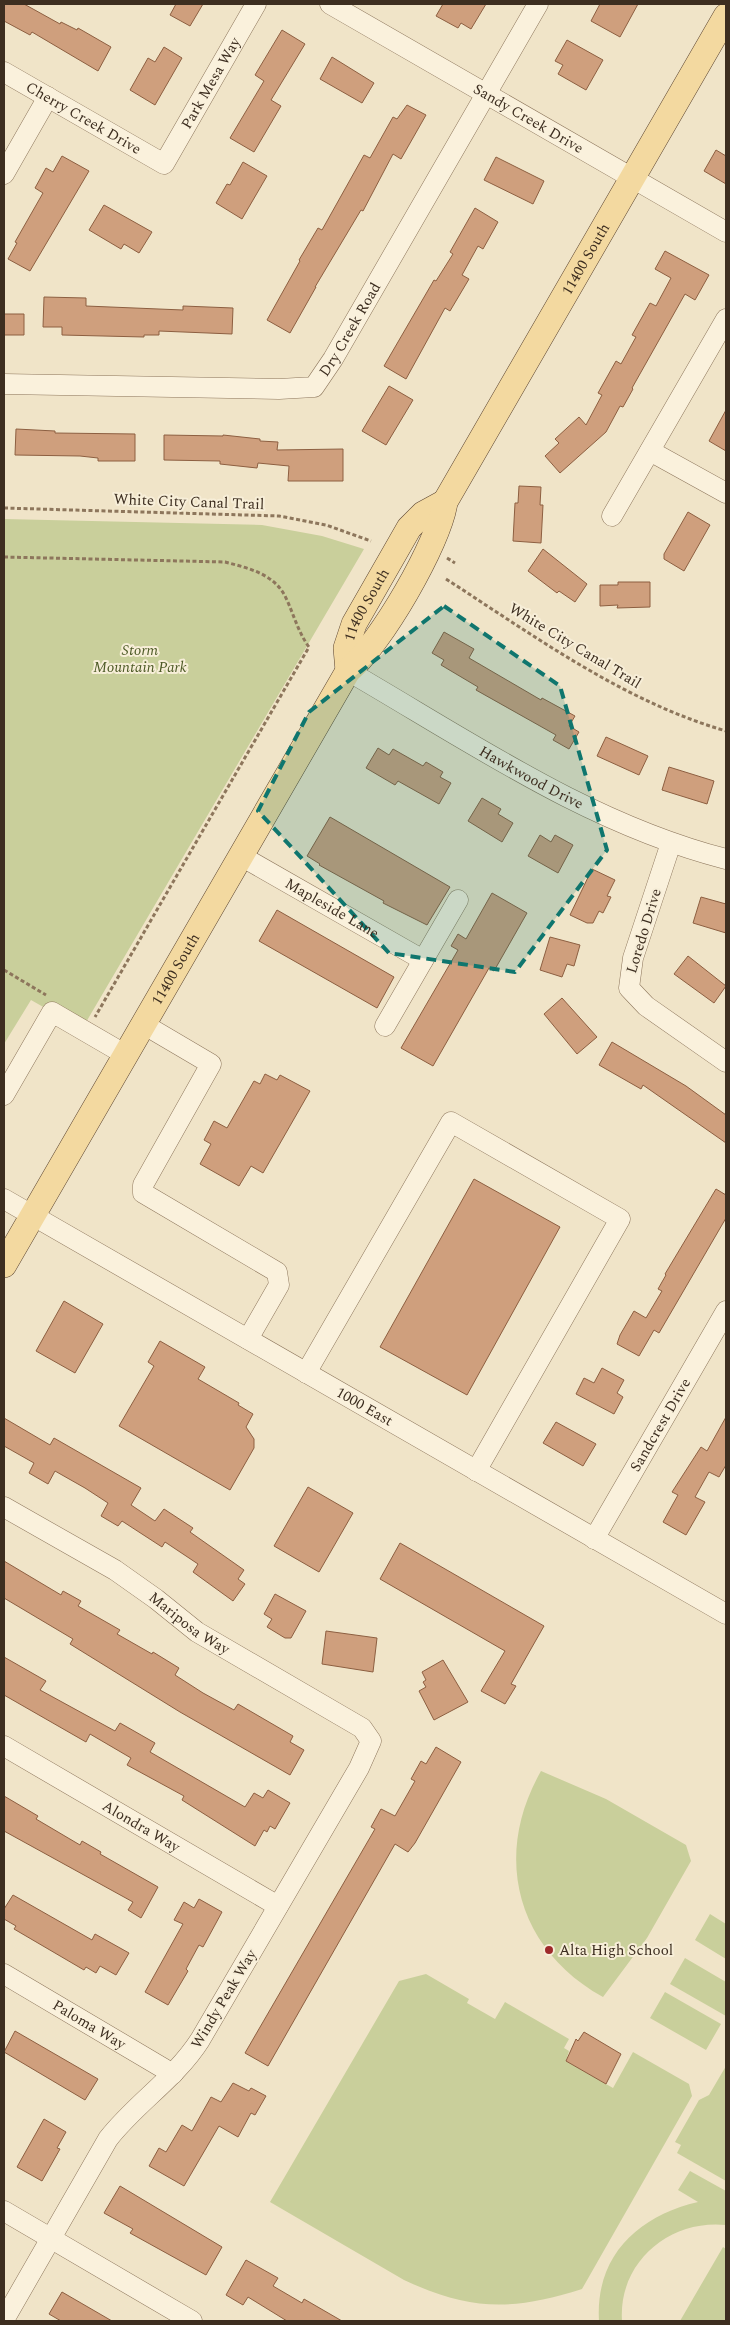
<svg xmlns="http://www.w3.org/2000/svg" width="730" height="2325" font-family="Spectral,serif">
  <rect width="100%" height="100%" fill="#f0e4c8"/>
  <path fill="#c9cf9b" d="M4,519L262,525L322,536L364,549L82,1029L31,1000L4,1044Z
    M541,1771L606,1799L686,1845L691,1861L647,1938L603,1997C517,1949 492,1857 541,1771Z
    M710,1914L726,1924V1959L695,1940Z
    M685,1958L726,1982V2016L670,1984Z
    M426,1974L469,1999L467,2003L495,2019L505,2002L569,2039L564,2048L569,2051L566,2061L613,2088L633,2052L689,2084L692,2096L582,2289C512,2311 471,2311 404,2280L270,2202L399,1981Z
    M665,1992L721,2024L706,2050L650,2018Z
    M726,2066V2181L677,2153L681,2145L675,2142L699,2100L709,2095Z
    M690,2171L726,2191V2225C670,2219 618,2262 622,2321H599C595,2256 638,2216 698,2202L678,2190Z
    M723,2247L726,2249V2321H680Z"/>
  <path fill="#cf9f7d" stroke="#8d5f41" d="M4,4H24L60,24L61,22L77,30L78,28L111,47L98,71L32,32L30,35L4,21Z
    M176,4H203L190,26L170,15Z
    M443,4H486L471,29L461,23L458,28L436,16Z
    M600,4H638L620,37L591,21Z
    M282,30L305,44L271,100L281,106L254,152L230,138L264,81L255,75Z
    M567,40L603,60L586,90L558,74L563,65L555,61Z
    M164,47L182,58L155,105L130,90L148,58L155,62Z
    M332,57L374,83L362,103L320,79Z
    M407,105L426,115L401,159L393,154L363,211L361,210L315,287H316L290,333L267,320L300,261L299,260L318,228L322,230L364,155L370,158L393,117L397,119Z
    M716,150L726,156V184L704,171Z
    M62,156L89,171L30,271L8,259L17,243L15,242L43,193L35,188L46,168L53,172Z
    M496,157L544,181L533,204L484,180Z
    M243,162L267,176L242,219L216,203L227,184L230,185Z
    M104,205L152,232L139,253L124,244L121,249L89,230Z
    M475,208L498,222L483,249L478,246L462,275L469,279L450,311L445,308L406,379L384,366L434,280L436,281L453,254L450,252Z
    M665,251L709,275L695,300L685,294L632,388L633,389L623,407L620,406L606,432L560,473L545,456L559,443L555,439L579,417L586,425L602,395L598,393L616,361L621,364L636,337L632,335L650,303L656,306L671,278L655,269Z
    M44,297L86,298V306L183,310V306L233,308L232,334L159,331V335H144V337L62,335V327H43Z
    M4,314H24V335H4Z
    M389,386L413,400L386,445L362,431Z
    M726,410V451L709,441Z
    M16,429L55,431V433L135,434V461H98V458L80,456L15,455Z
    M164,435L223,436V435L260,439V441L278,442L277,450L343,449V481H288L289,466L258,463L257,468L220,464V461L164,460Z
    M519,486L541,487L540,505H543L541,543L513,541L515,503H518Z
    M688,512L710,525L684,571L664,559V554Z
    M543,549L587,584L575,602L559,591L557,593L528,571Z
    M618,582H650V607L617,608L618,605L600,606V585H618Z
    M444,632L474,649L469,658L541,700L542,698L575,716L569,726L579,732L569,749L553,740L556,735L476,690L478,687L441,665L444,660L432,653Z
    M606,737L648,756L639,775L597,756Z
    M378,748L389,755L393,749L423,766L426,762L443,772L440,777L451,783L439,804L398,781L395,785L366,768Z
    M669,767L714,781L707,804L662,790Z
    M482,798L501,809L498,814L513,823L502,842L468,821Z
    M330,817L450,887L427,925L383,903L384,901L319,865L320,864L307,856Z
    M540,835L551,842L555,835L573,845L558,873L528,856Z
    M592,869L615,880L607,896L611,897L603,913L599,911L593,923H587L570,915Z
    M492,893L527,913L494,971L489,968L433,1066L401,1048L458,950L451,946L458,934L466,939Z
    M701,897L726,904V933L693,923Z
    M277,910L394,977L377,1008L259,941Z
    M550,937L580,945L574,966L567,964L562,977L540,970Z
    M688,956L726,986L714,1003L674,974Z
    M562,998L597,1037L577,1054L544,1014Z
    M612,1042L686,1086L726,1115V1143L643,1085L641,1089L599,1065Z
    M265,1074L277,1080L280,1075L310,1091L263,1173L251,1166L239,1186L200,1164L211,1144L204,1140L214,1121L227,1128L254,1081L260,1084Z
    M474,1179L560,1227L467,1395L380,1347Z
    M716,1189L726,1195V1218L659,1333L654,1330L639,1356L617,1344L620,1335L634,1311L646,1318L662,1291L658,1289L666,1275L665,1274Z
    M64,1301L103,1324L75,1373L36,1351Z
    M160,1341L205,1367L198,1379L239,1403L238,1405L253,1414L246,1427L254,1439V1448L230,1490L119,1426L154,1366L148,1362Z
    M602,1368L624,1380L617,1393L623,1397L614,1414L576,1394L584,1378L594,1383Z
    M726,1417V1465L719,1477L709,1472L695,1497L705,1502L686,1535L663,1522L678,1495L672,1492L701,1447L707,1451Z
    M4,1418L50,1445L54,1438L141,1488L131,1505L155,1521L164,1509L193,1528L190,1532L244,1570L238,1579L245,1584L233,1601L193,1572L198,1564L165,1542L162,1547L122,1521L118,1526L101,1516L108,1503L85,1488L55,1471L48,1484L29,1473L34,1463L4,1446Z
    M556,1422L596,1444L583,1466L543,1443Z
    M308,1487L353,1513L319,1572L274,1546Z
    M400,1543L544,1626L511,1684L516,1686L505,1704L481,1691L505,1651L380,1579Z
    M4,1561L61,1595L63,1591L81,1601L78,1606L120,1630L117,1634L152,1654L153,1652L179,1668L175,1675L203,1693L234,1710L238,1704L293,1736L290,1742L304,1750L290,1775L180,1712L70,1644L73,1639L4,1598Z
    M275,1594L306,1611L291,1638H285L267,1627L272,1619L264,1614Z
    M326,1631L377,1638L373,1672L322,1664Z
    M4,1657L46,1681L40,1690L115,1731L120,1723L155,1743L150,1752L245,1807L254,1793L263,1798L268,1790L290,1803L275,1829L270,1826L267,1832L264,1830L255,1846L182,1800L184,1796L127,1765L131,1758L90,1734L86,1742L4,1695Z
    M443,1660L468,1702L434,1720L419,1691L426,1687L423,1682L426,1680L422,1672Z
    M436,1747L461,1762L415,1843L408,1852L395,1844L268,2066L245,2053L375,1829L371,1827L381,1809L395,1816L415,1781L411,1779L421,1761L426,1764Z
    M4,1796L38,1816L36,1819L80,1845L82,1841L101,1852L100,1854L158,1887L141,1918L128,1910L133,1902L4,1831Z
    M13,1895L92,1940L95,1934L129,1953L116,1975L100,1966L96,1973L86,1967L84,1970L14,1929L16,1926L4,1919V1909Z
    M199,1899L222,1912L203,1947L199,1945L186,1969L188,1971L168,2005L145,1992L183,1924L174,1920L184,1902L194,1908Z
    M15,2031L98,2079L85,2100L4,2052Z
    M584,2032L621,2054L606,2084L566,2061L576,2039L578,2041Z
    M233,2083L249,2091L251,2088L266,2096L255,2115L251,2113L238,2137L219,2126L184,2186L149,2166L159,2148L166,2152L182,2125L192,2131L211,2097L221,2102Z
    M44,2119L66,2132L57,2148L60,2149L42,2181L17,2167Z
    M120,2186L222,2247L206,2275L130,2233L133,2229L104,2213Z
    M246,2260L278,2278L273,2286L302,2303L304,2299L342,2321H287L248,2297L243,2305L226,2295Z
    M62,2292L112,2321H61L49,2314Z"/>
  <g fill="none" stroke-linecap="round" stroke-linejoin="round">
    <defs>
      <g id="minor">
        <path id="s1" d="M330,4L726,232"/>
        <path id="s2" d="M4,72L164,164L256,4"/>
        <path d="M4,174L48,97"/>
        <path id="s3" d="M4,384L279,389L314,387L333,359L538,4"/>
        <path d="M650,451L726,493"/>
        <path d="M612,516L726,319"/>
        <path id="s4" d="M348,671C469,741 589,824 726,859"/>
        <path d="M671,843L633,958L629,988L646,1006L726,1062"/>
        <path id="s5" d="M241,856L423,960"/>
        <path d="M143,1024L211,1064L143,1185V1193L277,1272L279,1285L248,1339"/>
        <path d="M385,1026L458,900"/>
        <path d="M4,1095L52,1012L126,1055"/>
        <path id="s6" d="M4,1199L726,1614"/>
        <path d="M306,1373L451,1122L620,1219L476,1471"/>
        <path id="s7" d="M4,1507L115,1570L156,1599L197,1632L362,1728L371,1741L359,1768L200,2040C175,2079 136,2103 108,2139L4,2320"/>
        <path id="s8" d="M594,1539L726,1311"/>
        <path id="s9" d="M4,1746L278,1906"/>
        <path id="s10" d="M4,1974L173,2074"/>
        <path d="M4,2211L192,2321"/>
      </g>
      <g id="major">
        <path id="s11" d="M348,671L346,648L354,624L409,528L423,514L445,502"/>
        <path id="s12" d="M4,1265L348,671C379,646 440,542 445,502L726,16"/>
      </g>
    </defs>
    <use href="#minor" stroke="#8d765c" stroke-width="21"/>
    <use href="#major" stroke="#5b4430" stroke-width="26"/>
    <path stroke="#8d765c" stroke-width="3" stroke-dasharray="4 2.5" stroke-linecap="butt" d="M4,508L279,516L326,525L371,541
      M4,557L225,562C248,568 275,574 286,598C294,615 298,632 309,647L95,1017
      M447,558L455,563
      M446,579C536,637 623,701 726,731
      M4,970L46,995"/>
    <use href="#minor" stroke="#faf1dc" stroke-width="20"/>
    <use href="#major" stroke="#f3d9a0" stroke-width="25"/>
  </g>
  <path fill="#0f766e" fill-opacity="0.2" stroke="#0f766e" stroke-width="4" stroke-dasharray="10 6" stroke-linejoin="round" d="M444,606L560,686L607,850L515,972L389,953L258,811L309,712Z"/>
  <circle fill="#9e2a2b" stroke="#f7eed8" stroke-width="2" cx="549" cy="1950" r="5"/>
  <g text-anchor="middle" dominant-baseline="central" stroke-width="4" stroke-linejoin="round" paint-order="stroke">
    <g font-size="15" fill="#3d2e20" stroke="#f7eed8">
      <text stroke="none"><textPath href="#s2" startOffset="278">Park Mesa Way</textPath></text>
      <text stroke="none"><textPath href="#s2" startOffset="92">Cherry Creek Drive</textPath></text>
      <text stroke="none"><textPath href="#s1" startOffset="229">Sandy Creek Drive</textPath></text>
      <text stroke="none"><textPath href="#s12" startOffset="1164">11400 South</textPath></text>
      <text stroke="none"><textPath href="#s3" startOffset="378">Dry Creek Road</textPath></text>
      <text transform="translate(189 502) rotate(2)">White City Canal Trail</text>
      <text stroke="none"><textPath href="#s11" startOffset="71">11400 South</textPath></text>
      <text transform="translate(575 646) rotate(31)">White City Canal Trail</text>
      <text stroke="none"><textPath href="#s4" startOffset="212">Hawkwood Drive</textPath></text>
      <text stroke="none"><textPath href="#s5" startOffset="105">Mapleside Lane</textPath></text>
      <text transform="translate(644 931) rotate(-73)">Loredo Drive</text>
      <text stroke="none"><textPath href="#s12" startOffset="342">11400 South</textPath></text>
      <text stroke="none"><textPath href="#s6" startOffset="416">1000 East</textPath></text>
      <text stroke="none"><textPath href="#s8" startOffset="132">Sandcrest Drive</textPath></text>
      <text stroke="none"><textPath href="#s7" startOffset="219">Mariposa Way</textPath></text>
      <text stroke="none"><textPath href="#s9" startOffset="159">Alondra Way</textPath></text>
      <text transform="translate(224 1999) rotate(-59)">Windy Peak Way</text>
      <text stroke="none"><textPath href="#s10" startOffset="99">Paloma Way</textPath></text>
    </g>
    <g font-size="15" font-style="italic" fill="#4d5a26" stroke="#f7eed8">
      <text x="140" y="650">Storm<tspan x="140" dy="17">Mountain Park</tspan></text>
    </g>
    <g font-size="15" fill="#3d2e20" stroke="#f7eed8" text-anchor="start">
      <text x="559" y="1950">Alta High School</text>
    </g>
  </g>
  <rect width="730" height="2325" fill="none" stroke="#3d2e20" stroke-width="10"/>
</svg>
